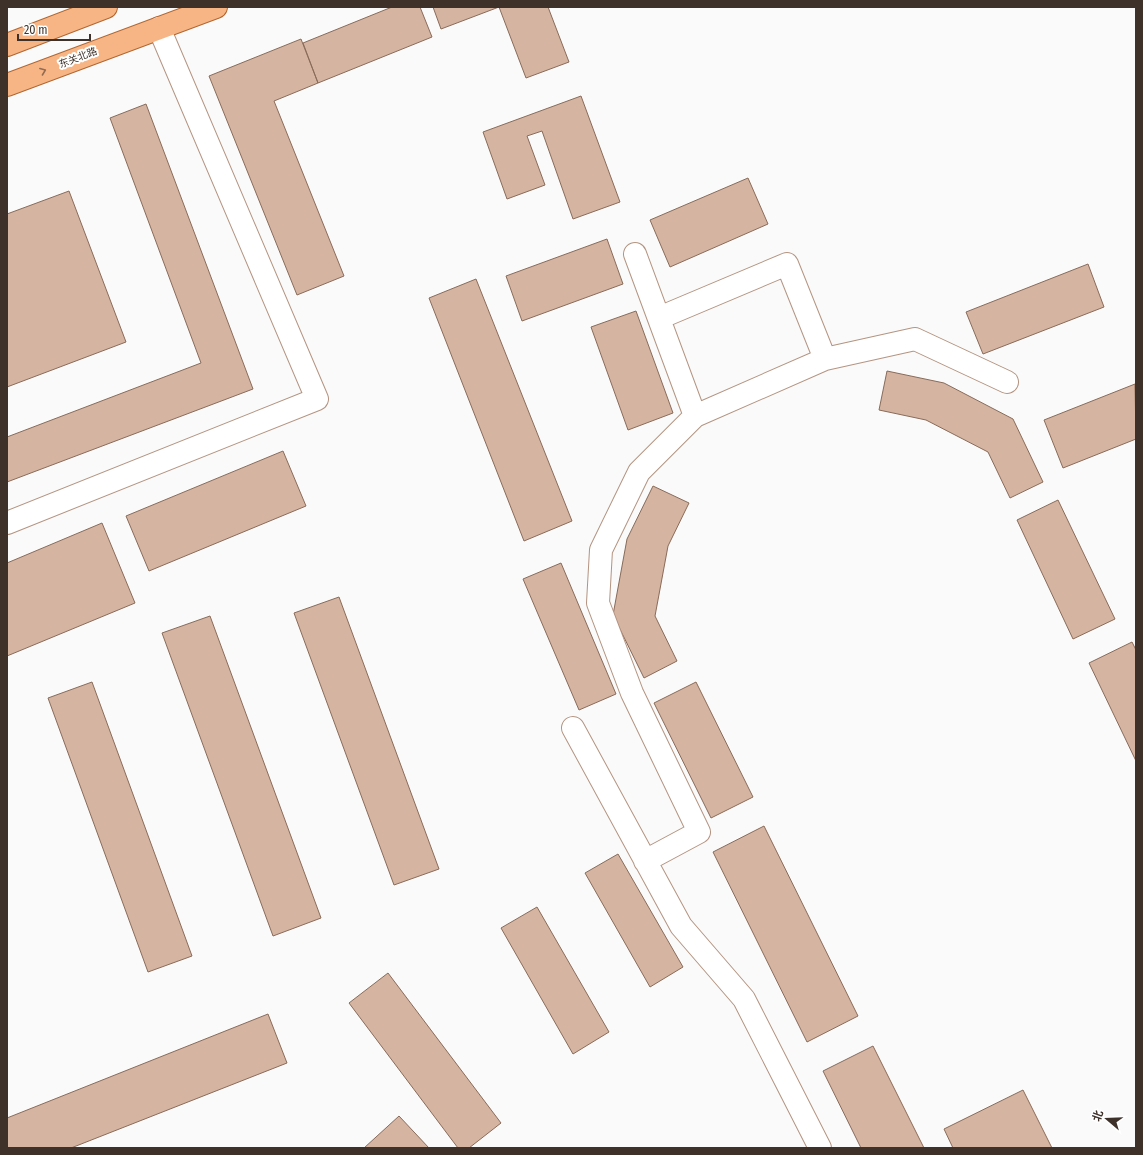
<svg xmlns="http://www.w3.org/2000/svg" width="1143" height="1155" font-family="'Fira Sans Condensed','Noto Sans SC',sans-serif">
  <rect width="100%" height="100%" fill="#fafafa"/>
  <path fill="#d5b4a1" stroke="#896b59" d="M392,7H420L432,37L318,83L303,43Z
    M433,7H499L441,29Z
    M499,7H548L569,62L526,78Z
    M301,39L318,83L274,101L344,276L297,295L209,76Z
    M581,96L620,202L573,219L542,131L527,136L545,185L507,199L483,132Z
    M146,104L253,389L7,482V437L201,363L110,118Z
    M748,178L768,224L670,267L650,220Z
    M69,191L126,342L7,387V214Z
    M607,239L623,284L522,321L506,276Z
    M1088,264L1104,307L983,354L966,312Z
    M476,279L572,521L524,541L429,298Z
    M636,311L673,413L628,430L591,327Z
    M887,371L944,383L1013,419L1043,482L1010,498L988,452L926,420L879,410Z
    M1135,384L1136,439L1063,468L1044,420Z
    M283,451L306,506L149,571L126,516Z
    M653,486L689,503L668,546L655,616L677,661L644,678L613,615L627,539Z
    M1058,500L1115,619L1073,639L1017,520Z
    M102,523L135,603L7,656V563Z
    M561,563L616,694L579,710L523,579Z
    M339,597L439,869L394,885L294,613Z
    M210,616L321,918L273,936L162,633Z
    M1132,642L1136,650V761L1089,663Z
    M92,682L192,956L148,972L48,698Z
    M696,682L753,797L711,818L654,703Z
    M764,826L858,1016L807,1042L713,852Z
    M618,854L683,967L650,987L585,873Z
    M537,907L609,1032L573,1054L501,928Z
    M388,973L501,1123L469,1148H458L349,1003Z
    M268,1014L287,1063L71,1148H7V1118Z
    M873,1046L924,1148H861L823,1071Z
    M1023,1090L1052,1148H953L944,1129Z
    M399,1116L429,1148H364Z"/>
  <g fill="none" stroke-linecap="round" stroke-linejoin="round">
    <defs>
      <path id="minor" d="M635,254L695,416
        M659,318L787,264L825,359
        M7,523L317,399L159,28
        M573,728L681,926L744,999L820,1148
        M645,861L699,832L632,693L598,603L601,550L639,472L695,416L825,359L915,339L1007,382"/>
      <path id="primary" d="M7,45L106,7
        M7,85L216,7"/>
    </defs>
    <use href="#minor" stroke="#b49481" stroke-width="24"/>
    <use href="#primary" stroke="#b26630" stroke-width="24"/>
    <use href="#minor" stroke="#fff" stroke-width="22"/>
    <use href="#primary" stroke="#f7b585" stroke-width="22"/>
  </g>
  <defs><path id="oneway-chevron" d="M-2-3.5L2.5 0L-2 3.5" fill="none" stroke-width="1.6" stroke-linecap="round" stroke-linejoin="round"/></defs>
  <use stroke="#916c52" href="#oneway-chevron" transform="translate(43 71) rotate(-21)"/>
  <g text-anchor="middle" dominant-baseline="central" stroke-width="4" stroke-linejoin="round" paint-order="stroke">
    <g font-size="10" fill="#3e3129" stroke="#fff">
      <text transform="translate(78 58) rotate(-21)">东关北路</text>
    </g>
  </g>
  <rect width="1143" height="1155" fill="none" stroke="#3e3129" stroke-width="16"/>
  <g transform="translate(1107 1119) rotate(289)" stroke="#ffffff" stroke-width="3" paint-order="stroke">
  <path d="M0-3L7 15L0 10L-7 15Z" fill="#3e3129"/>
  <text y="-6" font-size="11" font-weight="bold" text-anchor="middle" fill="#3e3129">北</text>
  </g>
  <path d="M18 34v6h72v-6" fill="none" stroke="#3e3129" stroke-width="2"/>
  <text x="24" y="34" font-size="12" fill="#3e3129" stroke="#ffffff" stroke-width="3" paint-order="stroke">20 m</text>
</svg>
